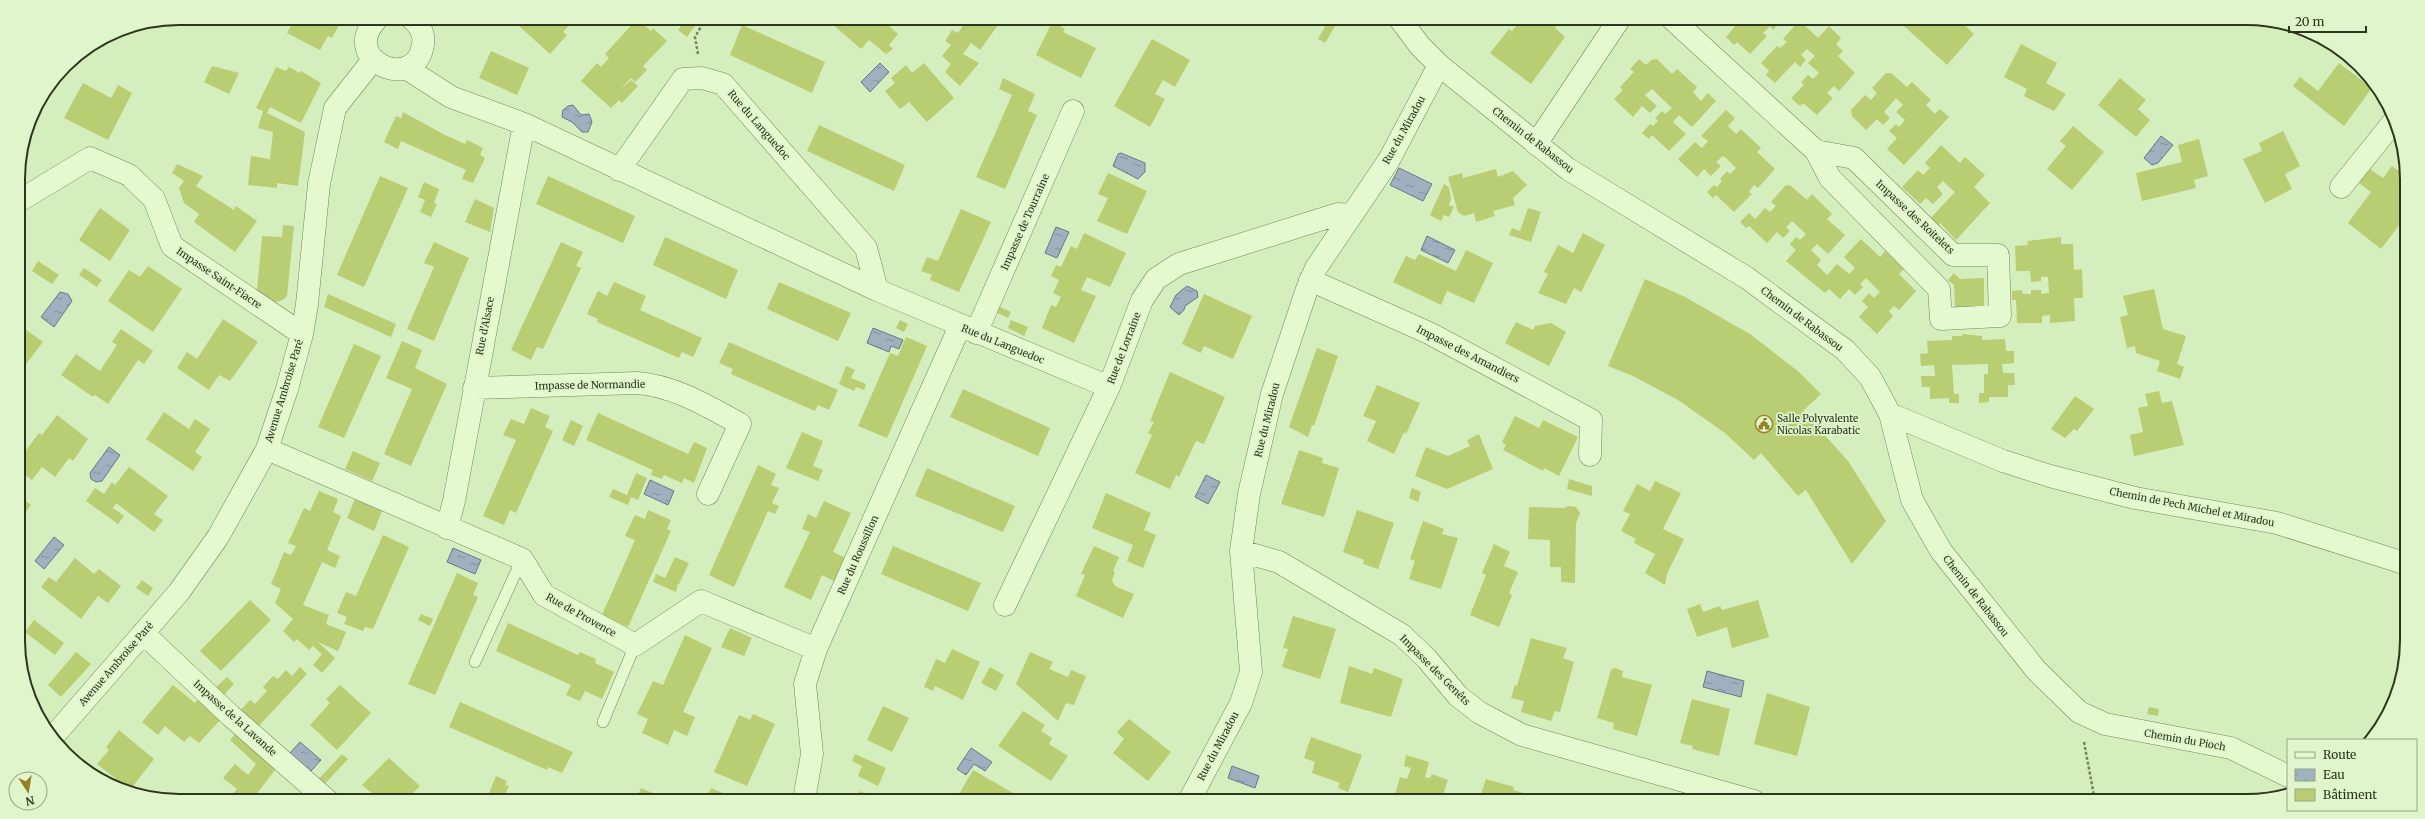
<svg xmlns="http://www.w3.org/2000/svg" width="2425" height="819" font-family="Merriweather,serif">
  <defs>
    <pattern id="water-ripples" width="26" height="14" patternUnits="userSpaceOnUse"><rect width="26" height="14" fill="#a1b0bf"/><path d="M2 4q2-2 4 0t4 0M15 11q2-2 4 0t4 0" fill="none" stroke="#84909a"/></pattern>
  </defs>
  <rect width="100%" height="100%" fill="#d5eebd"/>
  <path fill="url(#water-ripples)" stroke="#68788c" d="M880,63L889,72L870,92L861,82Z
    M573,105L581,115L589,114L592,122L588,132H582L572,122L562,117L563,110L568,106Z
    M2161,136L2173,145L2158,163L2152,165L2144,158Z
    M1121,153L1145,163V172L1138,179L1113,166L1118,154Z
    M1399,168L1432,184L1423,201L1390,185Z
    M1056,227L1069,232L1057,258L1045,253Z
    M1427,236L1455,250L1448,263L1421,250Z
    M1187,286L1197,291L1198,297L1185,306L1184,310L1179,315L1170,307L1176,295Z
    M60,292L68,294L72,301L54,327L41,317Z
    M873,328L903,340L899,349L891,346L889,352L867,343Z
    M109,447L120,455L102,481L96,482L91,479L90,473Z
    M1206,475L1220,482L1208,504L1195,497Z
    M650,480L674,491L668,505L644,494Z
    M54,537L64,545L44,569L35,561Z
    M453,548L481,560L475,574L447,562Z
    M1707,671L1744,681L1741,697L1703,687Z
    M300,742L321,760L311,771L290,753Z
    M971,748L992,762L985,771L974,764L966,775L957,769Z
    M1232,766L1259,776L1255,788L1228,778Z"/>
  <path fill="#b9cd72" d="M295,18H338L341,21L332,38L328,36L320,50L287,33Z
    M528,18H583L575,27L571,23L563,32L567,35L550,54L519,26Z
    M663,18H670L668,22Z
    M681,18H700L687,37L678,30L685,21Z
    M833,18H880L898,34L889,45L893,49L886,54L869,40L861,49L830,22Z
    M968,18H1003L980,50L971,43L963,54L979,63L960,86L945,72L951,64L942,56L951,45L945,41L952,30L958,33Z
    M1326,18H1340L1325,43L1318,39L1329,20Z
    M1463,18H1473L1469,23Z
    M1523,18H1562L1555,28L1565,37L1531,84L1490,53L1509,29L1512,31Z
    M1740,18H1783L1773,30L1770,26L1763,33L1767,36L1750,54L1737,42L1734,45L1726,37L1738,23L1737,22Z
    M1895,18H1957L1974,34L1947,65Z
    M637,19L651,31L653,28L667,41L643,66L647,70L635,82L631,78L619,91L631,80L638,86L622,103L619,100L611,108L581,81L597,63L601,67L609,58L605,54Z
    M1052,22L1065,29L1063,32L1096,48L1081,78L1036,55Z
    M1797,23L1803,24L1818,38L1829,26L1841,38L1836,44L1843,51L1838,56L1855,73L1839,91L1834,86L1827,93L1833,98L1817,115L1803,103L1800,106L1791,98L1804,85L1801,82L1808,75L1813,79L1819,73L1808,63L1815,56L1807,49L1801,55L1806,60L1800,67L1795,62L1775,83L1766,75L1769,71L1761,63L1777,46L1780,48L1787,42L1783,39Z
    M742,25L825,62L812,93L730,55Z
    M1152,39L1190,60L1175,87L1163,80L1155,94L1165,99L1150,127L1114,106Z
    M2021,44L2057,63L2046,83L2066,94L2054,111L2024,96L2027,89L2004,77Z
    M491,51L529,68L517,95L479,78Z
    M1639,59L1646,65L1651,60L1657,59L1672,74L1677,69L1697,87L1693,92L1701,101L1708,93L1716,101L1692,127L1679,115L1673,122L1686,134L1669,151L1652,135L1649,139L1642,133L1650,124L1653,126L1658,121L1655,118L1662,111L1665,114L1672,108L1652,89L1645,95L1657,106L1650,113L1642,106L1633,117L1614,99L1623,90L1620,87L1634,72L1630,69Z
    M924,63L954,98L927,122L909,102L900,109L885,91L895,83L891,78L906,65L912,73Z
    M2339,63L2372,88L2344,126L2293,86L2300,77L2318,91Z
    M212,66L239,73L229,94L204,82Z
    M276,67L286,71L289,67L300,73L301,71L321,83L301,123L270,107L267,113L305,132L298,186L277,183V188L248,185L251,156L270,159L273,132L258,128L263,111L256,108Z
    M1886,73H1891L1907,87L1912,82L1931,100L1926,105L1935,114L1940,109L1949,117L1904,165L1887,149L1897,138L1889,131L1896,124L1899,127L1905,120L1896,112L1903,105L1896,98L1884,112L1890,118L1883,125L1877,119L1866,130L1852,116L1851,110L1865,95L1871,100L1877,93L1872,88Z
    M1003,78L1035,94L1028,111L1037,115L1005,189L976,177L1012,95L999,89Z
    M2120,78L2146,100L2138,109L2150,120L2136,137L2098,105Z
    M83,83L111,98L118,85L132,93L108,140L64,118Z
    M1726,110L1735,118L1728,126L1736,134L1741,129L1761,148L1757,152L1775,169L1758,188L1754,185L1749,192L1752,194L1734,212L1716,195L1713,198L1707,192L1714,185L1717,187L1722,181L1720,179L1727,171L1730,174L1736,168L1727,159L1723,156L1716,162L1721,166L1711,176L1704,169L1697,177L1678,159L1695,142L1702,148L1708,141L1701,136Z
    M403,112L443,134L465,144L467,140L483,148L480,155L485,158L473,183L462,179L466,170L401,141L398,149L384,142L396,116L401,118Z
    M819,125L905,165L894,191L807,151Z
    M2073,126L2104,152L2072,190L2047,169L2066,146L2060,141Z
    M2283,131L2300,166L2285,174L2292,189L2265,203L2243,159L2262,151L2259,143Z
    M2199,139L2208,176L2194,180L2196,188L2142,201L2136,173L2182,162L2178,145Z
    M1941,145L1960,163L1965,157L1985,175L1974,187L1990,203L1956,240L1940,223L1936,228L1928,221L1955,192L1949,187L1943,181L1937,187L1943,194L1933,204L1926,198L1920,204L1902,187L1918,170L1923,175L1930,168L1925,163Z
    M177,164L203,176L196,186L234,210L236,206L257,221L235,252L194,222L199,214L184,203L179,188L184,181L172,173Z
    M2392,166L2404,175V219L2381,249L2348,223L2371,192L2359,183L2370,169L2383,178Z
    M1496,169L1498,177L1513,171L1527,185L1513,198L1515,205L1493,211L1495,216L1476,222L1474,213L1464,216L1458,212L1448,177L1462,173L1463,178Z
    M1108,173L1147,191L1127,234L1097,221L1108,198L1098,194Z
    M380,176L408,188L364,287L337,275Z
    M548,176L635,216L623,243L536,204Z
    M424,182L439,189L434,203L437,204L431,217L420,212L425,200L418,197Z
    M1444,184L1449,187L1451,199L1449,205L1454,207L1449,217L1444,215L1441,221L1430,215Z
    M1786,185L1791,186L1807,200L1812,194L1832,214L1827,219L1845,235L1828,254L1817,244L1811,250L1821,260L1817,265L1827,275L1837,264L1849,274L1855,268L1844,257L1861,239L1880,257L1885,251L1904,269L1899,274L1916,291L1899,310L1894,306L1889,311L1893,316L1877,334L1859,317L1868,307L1862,301L1869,293L1874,298L1880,292L1866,278L1860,284L1863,287L1855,295L1849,289L1840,299L1829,289L1825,293L1786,261L1796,250L1790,244L1796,237L1800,240L1806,234L1792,221L1786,227L1790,231L1783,238L1777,232L1767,243L1749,226L1746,228L1740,222L1749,213L1755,219L1765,208L1770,212L1776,206L1771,202Z
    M475,199L494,208L490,232L465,222Z
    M100,208L130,230L110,261L79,240Z
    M1528,208L1541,212L1531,242L1509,235L1512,228L1520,231Z
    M961,209L991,222L959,292L930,280L932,275L921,271L927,257L938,261Z
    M283,225L294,226L287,296L283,300L276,302L257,291L262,236L282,237Z
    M1084,233L1126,253L1110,287L1087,277L1081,290L1096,296L1074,343L1042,328L1051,305L1056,307L1061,297L1053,293L1059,280L1051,276L1056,265L1061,267L1071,246L1077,249Z
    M1583,233L1605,245L1581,292L1574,288L1566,304L1538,293L1548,274L1544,272L1558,245L1573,253Z
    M665,237L738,270L726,299L653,265Z
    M2061,237V244H2073L2074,270L2082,269L2083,298H2074L2075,321L2050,323V315L2042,316V323H2017L2016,300H2012V291L2022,290L2023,294H2031V290H2041V294L2049,293L2048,277H2041V281L2031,282L2030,271H2016L2015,246L2028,245L2027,241Z
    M434,242L469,258L434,341L407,329L434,267L424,263Z
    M561,242L583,252L576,266L581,268L543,349L537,347L531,360L511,350Z
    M1466,250L1493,263L1474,303L1447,291L1441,305L1393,282L1406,256L1415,260L1419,254L1456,271Z
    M38,261L59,275L52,284L32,271Z
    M148,266L182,289L153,332L108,301L129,270L140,277Z
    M84,268L102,280L97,287L79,275Z
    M1954,273L1960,279L1984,278V307H1955L1954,285L1948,280Z
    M1645,279L1685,297L1750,334L1799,372L1821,394L1803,411L1848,461L1886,521L1852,564L1806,490L1798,496L1761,453L1754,460L1725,433L1678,400L1633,376L1608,366Z
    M614,282L646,296L640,310L702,338L693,357L682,352L679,358L597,322L598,319L587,314L598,291L607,296Z
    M779,282L851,313L838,341L767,309Z
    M2154,289L2163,329L2186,336L2177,364L2184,367L2180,379L2157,371L2160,361L2136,353L2135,346L2127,348L2120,317L2128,315L2123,296Z
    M328,294L396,324L391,337L324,307Z
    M1204,294L1252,316L1233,359L1204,346L1201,353L1182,344Z
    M1000,307L1011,312L1008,318L997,313Z
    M223,319L258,342L230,381L219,375L209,390L177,368L187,352L197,359Z
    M900,320L908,324L904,332L896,328Z
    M1011,320L1028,327L1024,336L1008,328Z
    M19,321L23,324L21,326L43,342L19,373Z
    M1516,322L1533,330L1535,326L1551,323L1566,332L1549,366L1505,343Z
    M121,329L153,351L144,364L138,360L108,404L95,395L93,397L61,375L76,354L100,371L117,345L112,342Z
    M1962,334L1982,336V340L2005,339L2006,351H2014V363L2002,364L2003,373H2014L2015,385H2008V397H1989V402L1979,403V393H1984V374H1988V364L1952,365L1954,394H1959V403H1949V398L1930,399V387H1922L1921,376H1935L1934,365L1921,366L1920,354L1928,353L1927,341L1952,340V336H1962Z
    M906,337L927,346L887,438L858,426L890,353L898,356Z
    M402,341L422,350L415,368L447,384L411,466L384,454L412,389L386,378Z
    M729,342L838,390L829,410L818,405L815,411L731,374L733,369L719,363Z
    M354,344L381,356L344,438L318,427Z
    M1317,348L1338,356L1314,426L1312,425L1308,437L1289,427Z
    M846,366L855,370L851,378L866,384L864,390L856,387L854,391L839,384Z
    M1170,372L1225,397L1204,444L1196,441L1179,477L1176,475L1170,489L1135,473L1152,435L1148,433L1154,422L1150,421Z
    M1377,385L1420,403L1406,434L1404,432L1394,454L1367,441L1376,421L1363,416Z
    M963,389L1050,428L1038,456L950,417Z
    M2159,391L2162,403L2172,401L2184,445L2134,456L2130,435L2143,432L2138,408L2148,406L2145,394Z
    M2075,396L2094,409L2077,431L2074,429L2065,438L2051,429Z
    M531,408L550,416L545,427L553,431L516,513L510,510L504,525L483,516L516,440L503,435L511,419L524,424Z
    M164,412L189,429L195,419L210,429L195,452L202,457L193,471L146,439Z
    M598,413L688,454L694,442L707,448L694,483L684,478L682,483L664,475L662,479L651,475L653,470L586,440Z
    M57,415L88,439L73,461L69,458L55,477L42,467L32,480L20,471V450L24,453L39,433L42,435Z
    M1515,416L1539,428L1543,420L1578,437L1559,476L1544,468L1543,471L1503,450L1506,445L1502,442Z
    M571,420L583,426L574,446L562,440Z
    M802,432L823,441L813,466L823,470L818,481L786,468Z
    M1479,434L1493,469L1447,489L1415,476L1426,447L1448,456L1470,446L1467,440Z
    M1299,450L1323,458L1322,463L1339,468L1324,517L1281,504Z
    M353,451L380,463L372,481L345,469Z
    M758,465L776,474L771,485L779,488L772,503L779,506L775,514L768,511L734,587L709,575Z
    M129,467L168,496L154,514L163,520L154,532L116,503L113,508L124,516L118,524L86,501L95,488L104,494L112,482L115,485Z
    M927,468L1015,506L1003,532L915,496Z
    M636,473L647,478L638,500L631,497L628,505L609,497L613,489L627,495Z
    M1569,479L1592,486V496L1567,489Z
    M1655,481L1681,493L1663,529L1684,539L1667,574L1665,585L1645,573L1655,554L1634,543L1636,539L1621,531L1630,514L1623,511L1637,484L1650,491Z
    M1412,488L1421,492L1418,502L1409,498Z
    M319,491L338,499L333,512L341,516L327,550L340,556L335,568L322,562L303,605L329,615L326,624L346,632L338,651L318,642L335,658L322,673L313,665L322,654L313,646L309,650L297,639L294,642L283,631L293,619L275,603L281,589L271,584L284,552L291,555L296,546L288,543L304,508L310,511Z
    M1106,493L1151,513L1144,530L1156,535L1143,568L1127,561L1133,545L1092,528Z
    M20,496L31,505L20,520Z
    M355,499L382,511L374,531L347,518Z
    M824,501L851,513L833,552L846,558L836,582L822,575L811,600L784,587L810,532L802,529L808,514L816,518Z
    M1568,506L1576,507L1580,513L1576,523L1575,583L1561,582V567H1550V540L1528,539L1529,507L1564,508Z
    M648,510L671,520L667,529L671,531L628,627L602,615L635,540L625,536L635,515L645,519Z
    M1357,510L1394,523L1378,569L1363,564L1364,560L1343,552Z
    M1423,521L1444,529L1442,534L1458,538L1441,589L1409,579L1415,561L1410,559Z
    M383,535L409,547L373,629L365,627L363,631L344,624L347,617L337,613L346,592L356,596Z
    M1494,544L1510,552L1504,566L1518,572L1509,593L1512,595L1499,627L1470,615L1486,575L1482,573Z
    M893,546L981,583L968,611L881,574Z
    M1094,546L1119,557L1113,571L1115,572L1112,580L1115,586L1134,594L1123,618L1076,596L1085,575L1081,574Z
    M675,557L689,563L679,584H678L676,592L653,582L656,574L665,578Z
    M75,558L94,574L99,569L121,586L108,603L98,596L81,619L41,587L49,577L56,582Z
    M457,573L478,583L473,595L478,597L435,695L408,684Z
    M142,580L153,588L148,596L136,588Z
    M250,600L271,620L221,671L200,651Z
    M1758,600L1769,637L1732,648L1727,627L1697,637L1687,609L1700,604L1703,612L1720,606L1722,610Z
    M421,614L433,619L430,626L418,620Z
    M1293,616L1336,629L1320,679L1282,667L1288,649L1283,648Z
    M34,620L64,643L55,655L25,632Z
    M508,623L578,655L580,652L596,659L595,663L614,672L602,699L585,691L580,701L566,695L571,685L496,651Z
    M730,628L752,638L744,656L721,647Z
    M685,635L712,648L683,712L695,717L687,736L674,730L668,745L642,733L648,719L637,714L653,681L663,685Z
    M1531,638L1567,648L1563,658L1574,662L1560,712L1555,711L1551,721L1521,712L1524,701L1511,698L1515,685L1517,686Z
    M952,649L980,662L963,700L935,686L933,691L924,687L936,659L945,663Z
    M76,652L91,664L61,697L48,685Z
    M1030,652L1053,662L1049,669L1068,677L1071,670L1086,676L1074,705L1066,703L1058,721L1016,684Z
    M1349,666L1372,674L1374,668L1403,679L1391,717L1340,703Z
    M300,667L307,674L256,729L239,712L250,700L255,704L267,691L263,687L273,676L278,679L286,670L292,676Z
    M990,667L1004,675L996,691L981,683Z
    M1615,668L1623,671L1622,677L1652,685L1637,736L1613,729L1614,723L1597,718L1611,670Z
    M227,677L234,684L224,695L216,687Z
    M173,685L195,703L202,695L221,719L199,743L190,736L184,742L165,726L158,735L142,722Z
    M340,685L371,713L337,750L310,725L330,703L326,699Z
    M1767,693L1810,707L1797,756L1754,744Z
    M1692,699L1730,709L1719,756L1692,749L1693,746L1680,743Z
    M460,702L573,752L562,773L548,767L547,770L449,727Z
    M883,706L909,718L892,752L867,740Z
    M2149,707L2159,709L2158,716L2147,714Z
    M1023,711L1045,725L1041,731L1052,738L1049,744L1068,756L1051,781L998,746Z
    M753,714L775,724L747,786L714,772L739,715L750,720Z
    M1129,719L1171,752L1148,781L1113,753L1124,739L1117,732Z
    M119,730L154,759L130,790L97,764L109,750L106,747Z
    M239,730L279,765L251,801H227L237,789L223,778L235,764L248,775L256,764L230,740Z
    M1311,737L1362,755L1348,792L1338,788L1340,783L1312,773L1315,762L1304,758Z
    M342,754L348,759L321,788L315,783Z
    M855,754L886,768L878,786L858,776L862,766L852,761Z
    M1406,755L1429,762L1425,777L1430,778L1432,774L1448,780L1441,801H1393L1400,777L1407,779L1411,768L1404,766Z
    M389,758L420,786L405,801H381L362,785Z
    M973,770L1022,798L1020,801H955Z
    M496,776L507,781L505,785L509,786L502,801L487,798Z
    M1486,779L1514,787L1513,790L1527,794L1525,801H1474V798L1479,800Z
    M641,788L664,798L666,793L680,800L640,801L636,799Z
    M711,788L735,798L741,801H705Z
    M860,791L882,801H856Z
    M1309,794L1319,799L1318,801H1306Z
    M1559,796L1575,800V801H1558Z
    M1229,797L1240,800V801H1228Z"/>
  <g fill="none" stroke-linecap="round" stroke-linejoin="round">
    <defs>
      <path id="lane" d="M475,662L522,559
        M603,722L635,645"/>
      <path id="street" d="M378,18C336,59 416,95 423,44C425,34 419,24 411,18
        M1399,18L1420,46L1439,65L1568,169L1747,278L1845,350L1870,377L1890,414L1912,500L1941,551L2036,670L2079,712L2105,724L2231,748L2288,776
        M1671,18L1816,151L1830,178L1939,289L1941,319L2000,316L1998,255H1953L1854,158L1816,151
        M406,68L451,97L524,124L877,290L1109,387
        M1536,144L1620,18
        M619,170L683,79L702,78L723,84L866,248L877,290
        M2341,187L2395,120
        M19,201L90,158L129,175L154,199L172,246L302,334
        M1310,280L1429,333L1591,420L1590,455
        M976,333L1073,111
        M474,388L637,383C675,386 707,406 740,424L708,494
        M1890,414L2003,461L2050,476L2135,498L2277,523L2407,564
        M267,449L522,559L544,595L635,645L701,601L816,649
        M447,528L454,501L524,124
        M1241,551L1279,562L1402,635L1427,659L1458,696L1480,713L1522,735L1754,801
        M1005,605L1109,387L1142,300L1156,279L1179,264L1338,214L1351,215
        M143,633L231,716L328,801
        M52,738L179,592L218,537L267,449L287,389L302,334L307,304L319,184L335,108L373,60
        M805,794L812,754L805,684L816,649L960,326
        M1189,801L1241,703L1251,672L1241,551L1249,494L1272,394L1307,289L1316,268L1389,160L1439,65"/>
    </defs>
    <use href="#lane" stroke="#768656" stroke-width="12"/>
    <use href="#street" stroke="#768656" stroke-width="23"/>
    <path stroke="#768656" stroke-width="2.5" stroke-dasharray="3 2" stroke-linecap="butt" d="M698,54L695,37L706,18
      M2084,742L2095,801"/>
    <use href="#lane" stroke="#e4f9d0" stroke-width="11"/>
    <use href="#street" stroke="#e4f9d0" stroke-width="22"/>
  </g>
  <defs>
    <symbol id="civic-ring" viewBox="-11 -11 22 22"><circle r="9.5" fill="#e0f5cc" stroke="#967f25" stroke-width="1.5"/><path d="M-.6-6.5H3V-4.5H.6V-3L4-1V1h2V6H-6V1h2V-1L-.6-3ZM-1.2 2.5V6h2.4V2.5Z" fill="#967f25"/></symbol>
  </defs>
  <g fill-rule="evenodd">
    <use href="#civic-ring" x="1754" y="414" width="20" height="20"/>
  </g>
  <g text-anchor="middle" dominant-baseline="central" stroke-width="3.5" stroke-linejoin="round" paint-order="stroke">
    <g font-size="10" fill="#2d351b" stroke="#e0f5cc">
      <text transform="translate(759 125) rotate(49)">Rue du Languedoc</text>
      <text transform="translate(1404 130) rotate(-61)">Rue du Miradou</text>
      <text transform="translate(1533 140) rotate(38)">Chemin de Rabassou</text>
      <text transform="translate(1915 217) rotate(43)">Impasse des Roitelets</text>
      <text transform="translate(1025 222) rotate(-66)">Impasse de Tourraine</text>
      <text transform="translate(219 278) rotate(34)">Impasse Saint-Fiacre</text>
      <text transform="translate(1802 319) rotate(37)">Chemin de Rabassou</text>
      <text transform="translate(485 326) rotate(-79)">Rue d'Alsace</text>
      <text transform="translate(1003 344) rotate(22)">Rue du Languedoc</text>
      <text transform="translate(1124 348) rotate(-69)">Rue de Lorraine</text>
      <text transform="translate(1468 354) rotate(27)">Impasse des Amandiers</text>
      <text transform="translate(590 385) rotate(-1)">Impasse de Normandie</text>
      <text transform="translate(284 391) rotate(-73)">Avenue Ambroise Paré</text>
      <text transform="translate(1267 420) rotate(-76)">Rue du Miradou</text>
      <text transform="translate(2192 507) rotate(11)">Chemin de Pech Michel et Miradou</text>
      <text transform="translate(858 555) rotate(-66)">Rue du Roussillon</text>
      <text transform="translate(1976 596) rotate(52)">Chemin de Rabassou</text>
      <text transform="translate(581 615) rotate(29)">Rue de Provence</text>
      <text transform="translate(116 664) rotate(-49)">Avenue Ambroise Paré</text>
      <text transform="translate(1435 670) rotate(45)">Impasse des Genêts</text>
      <text transform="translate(235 718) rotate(42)">Impasse de la Lavande</text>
      <text transform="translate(2185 740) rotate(10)">Chemin du Pioch</text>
      <text transform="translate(1218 746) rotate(-62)">Rue du Miradou</text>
    </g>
    <g font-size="10" fill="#2d351b" stroke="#e0f5cc" text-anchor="start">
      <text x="1777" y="418">Salle Polyvalente<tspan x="1777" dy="12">Nicolas Karabatic</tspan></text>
    </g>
  </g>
  <path d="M0 0H2425V819H0ZM179 25H2246A154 154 0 0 1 2400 179V640A154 154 0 0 1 2246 794H179A154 154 0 0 1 25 640V179A154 154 0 0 1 179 25Z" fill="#e0f5cc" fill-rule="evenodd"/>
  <path fill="none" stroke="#2d351b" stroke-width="2" d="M179 25H2246A154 154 0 0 1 2400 179V640A154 154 0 0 1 2246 794H179A154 154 0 0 1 25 640V179A154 154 0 0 1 179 25Z"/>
  <rect x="2287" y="739" width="130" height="72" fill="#e0f5cc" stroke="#98a885"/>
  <rect x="2295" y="752" width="20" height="6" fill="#e4f9d0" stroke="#98a885"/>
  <text x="2323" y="759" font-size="12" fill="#2d351b">Route</text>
  <rect x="2295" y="769" width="20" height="12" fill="url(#water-ripples)" stroke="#98a885"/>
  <text x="2323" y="779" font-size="12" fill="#2d351b">Eau</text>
  <rect x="2295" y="789" width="20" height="12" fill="#b9cd72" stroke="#98a885"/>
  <text x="2323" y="799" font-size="12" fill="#2d351b">Bâtiment</text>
  <g transform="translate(28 791) rotate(168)"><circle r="19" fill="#e0f5cc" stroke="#98a885"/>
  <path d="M0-3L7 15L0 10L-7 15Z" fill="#967f25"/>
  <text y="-6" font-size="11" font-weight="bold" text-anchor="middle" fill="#2d351b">N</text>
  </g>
  <path d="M2289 26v6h77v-6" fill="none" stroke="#2d351b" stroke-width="2"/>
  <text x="2295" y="26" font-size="12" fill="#2d351b" stroke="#e0f5cc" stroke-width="3" paint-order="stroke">20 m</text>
</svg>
